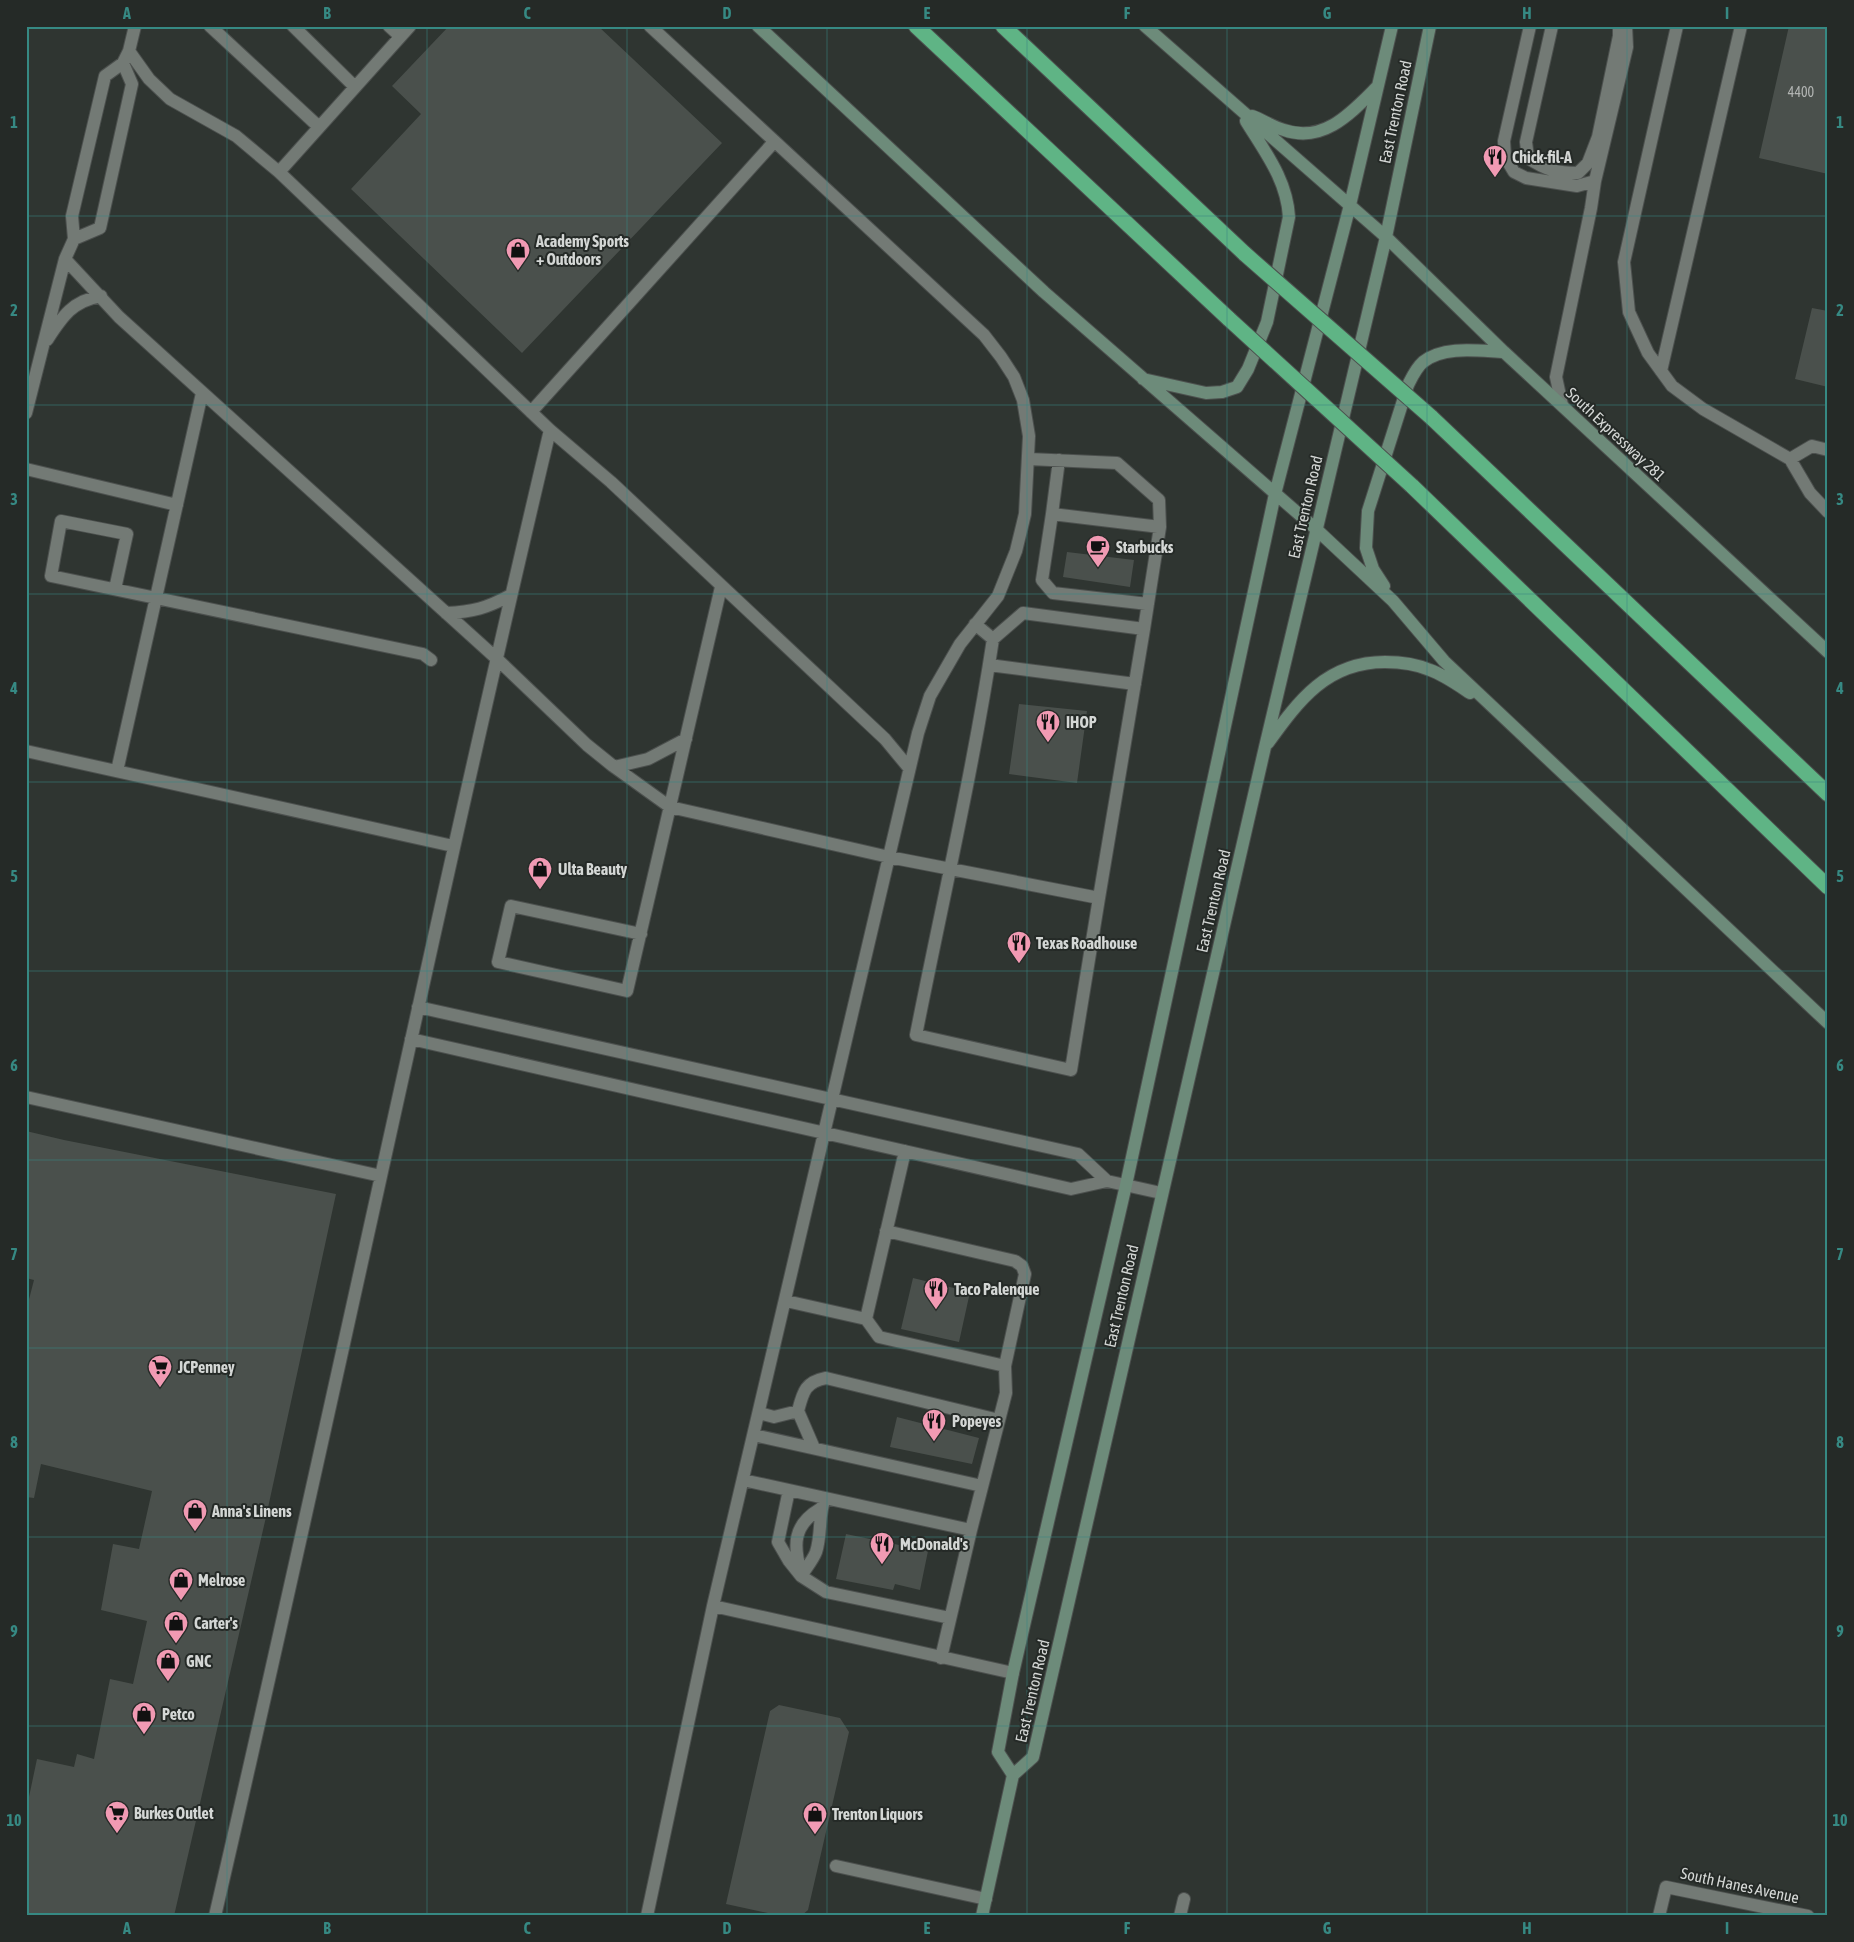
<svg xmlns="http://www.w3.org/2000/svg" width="1854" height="1942" font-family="'Asap Condensed',sans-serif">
  <rect width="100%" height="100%" fill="#2f3531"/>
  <path fill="#4a504c" d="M449,26H598L722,143L522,353L351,189L421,114L392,86Z
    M1789,26H1828V174L1759,158Z
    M1812,308L1828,311V387L1795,379Z
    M1067,552L1134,560L1130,587L1063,577Z
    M1019,704L1087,711L1077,783L1009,774Z
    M26,1131L64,1140L336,1194L266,1517L174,1916H26V1811L37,1759L74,1767L77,1754L94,1759L110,1679L133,1684L147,1621L101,1610L113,1544L139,1549L152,1491L41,1464L34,1498L26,1497V1311L34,1280L26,1278Z
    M913,1278L970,1292L959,1342L901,1329Z
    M897,1417L979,1438L972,1464L890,1447Z
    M846,1534L928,1551L920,1590L895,1584L893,1590L836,1579Z
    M779,1705L840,1718L849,1732L808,1910L801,1916H782L726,1904L770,1711Z"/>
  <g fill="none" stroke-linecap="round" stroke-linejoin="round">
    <defs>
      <path id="lane" d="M135,26L129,51L149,79L170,99L236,136L279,172L550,430L611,482L885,739L909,768
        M210,26L319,127
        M293,26L355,87
        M389,26L400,36
        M1530,26L1504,141L1505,157L1514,172L1526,178L1577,186L1595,181L1627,47L1626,26
        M1552,26L1526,142L1528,158C1546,170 1557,173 1578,173L1588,163L1598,137L1619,36V26
        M1677,26L1624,262L1629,312L1648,353L1672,386L1703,409L1790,459L1810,493L1828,512
        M279,172L410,26
        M74,239L100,228L132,84L123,63
        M65,259L119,317L496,658L587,745L613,766L670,807L889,857L1099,898L1071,1070L916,1035C942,903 973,771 993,639L975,624
        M47,340C62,317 72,301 101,296
        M1661,371L1741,26
        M1562,405L1556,377L1591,208L1595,181
        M531,412L774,142
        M26,413L65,259L74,239L72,216L105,76L123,63L129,51
        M1029,459L1117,463L1159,500L1160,527L1144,629
        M1790,459L1812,446L1828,450
        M1059,460L1052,514L1160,527
        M26,469L177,505
        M1052,514L1042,580L1053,593L1148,604
        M115,589L127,534L61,521L51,576L423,654L431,660
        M446,613C473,612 487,608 511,595
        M993,639L1023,613L1144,629L1099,898
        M989,665L1135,684
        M26,751L453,846
        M614,767L648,759L686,739
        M117,771L202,393
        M641,934L511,906L498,962L627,991C659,856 690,721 721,587
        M418,1007L1078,1154L1107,1181
        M411,1039L1071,1189L1107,1181L1161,1193
        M26,1097L381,1176
        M786,1301L866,1319L905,1151
        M866,1319L879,1337L1005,1366
        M759,1413L774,1417L798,1411
        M754,1435L982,1486
        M814,1448L798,1411C803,1392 805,1382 826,1378L999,1420
        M743,1480L971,1530L1006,1393L1005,1366L1025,1274L1022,1266L1015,1261L886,1231
        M789,1490L778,1542L789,1561L801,1576L826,1592L950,1618
        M801,1573C793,1545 793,1525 820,1509
        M801,1576C806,1568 813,1560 816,1552C822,1534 818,1515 825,1498
        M713,1606L1013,1673
        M941,1658L971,1530
        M836,1866L986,1899
        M215,1916C330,1421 433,924 550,430
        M647,1916L713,1606L918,733L930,696L960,644L998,596L1016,551L1025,514L1029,436L1023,400L1014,377L1001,357L984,335L650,26"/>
      <path id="street" d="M1180,1916L1184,1899
        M1659,1916L1666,1887L1808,1916"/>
      <path id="secondary" d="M758,26L1044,292L1316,529L1393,601L1444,661L1828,1023
        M1145,26L1386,237L1504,352L1828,652
        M1252,116C1263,120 1273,127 1284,130C1324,144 1352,112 1377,87
        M1143,379L1206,393L1222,392L1237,387L1248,369L1267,322L1289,217C1287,180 1265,152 1246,121
        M1384,586L1373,569L1366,548L1368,511L1408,385C1412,377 1416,368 1423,362C1444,345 1480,351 1504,352
        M1268,743C1299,700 1327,662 1385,662C1400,662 1416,664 1430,670C1444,675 1458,685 1470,693
        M1013,1775L998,1752L1013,1673L1126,1185L1275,494L1350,205L1392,26
        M982,1916L1013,1775L1033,1757L1265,747L1386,237L1430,26"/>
      <path id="highway" d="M916,26L1229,319
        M1003,26L1245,254
        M1431,417L1828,794
        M1412,486L1828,887"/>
    </defs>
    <use href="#lane" stroke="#4c504e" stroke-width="14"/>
    <use href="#street" stroke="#4c504e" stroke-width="14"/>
    <use href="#secondary" stroke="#4c504e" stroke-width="14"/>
    <use href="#highway" stroke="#4c504e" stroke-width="17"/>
    <use href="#lane" stroke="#737a75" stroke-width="12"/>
    <use href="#street" stroke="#737a75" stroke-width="12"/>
    <use href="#secondary" stroke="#6d8b7a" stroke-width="12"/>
    <use href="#highway" stroke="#5fb485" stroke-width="15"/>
    <defs>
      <path id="highway-bridge" d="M1245,254L1431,417
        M1229,319L1412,486"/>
    </defs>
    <use href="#highway-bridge" stroke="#4c504e" stroke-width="17" stroke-linecap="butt"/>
    <use href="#highway-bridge" stroke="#5fb485" stroke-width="15"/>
  </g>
  <path fill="none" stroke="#368983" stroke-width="1" stroke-opacity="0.55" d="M227,26V1916M427,26V1916M627,26V1916M827,26V1916M1027,26V1916M1227,26V1916M1427,26V1916M1627,26V1916M26,216H1828M26,405H1828M26,594H1828M26,782H1828M26,971H1828M26,1160H1828M26,1348H1828M26,1537H1828M26,1726H1828"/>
  <defs>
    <symbol id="restaurant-pin" viewBox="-11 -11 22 30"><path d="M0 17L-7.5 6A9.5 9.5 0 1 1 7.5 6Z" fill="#f19ab3" stroke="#252a27"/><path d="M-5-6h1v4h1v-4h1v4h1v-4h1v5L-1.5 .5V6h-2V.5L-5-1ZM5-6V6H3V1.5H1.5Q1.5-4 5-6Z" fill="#111"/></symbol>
    <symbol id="shop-pin" viewBox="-11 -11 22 30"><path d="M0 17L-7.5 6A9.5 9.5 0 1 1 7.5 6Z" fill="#f19ab3" stroke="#252a27"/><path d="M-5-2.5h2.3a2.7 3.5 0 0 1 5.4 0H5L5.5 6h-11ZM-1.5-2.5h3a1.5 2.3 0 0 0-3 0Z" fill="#111"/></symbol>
    <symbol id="cafe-pin" viewBox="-11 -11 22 30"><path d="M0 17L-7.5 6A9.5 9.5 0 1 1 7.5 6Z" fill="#f19ab3" stroke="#252a27"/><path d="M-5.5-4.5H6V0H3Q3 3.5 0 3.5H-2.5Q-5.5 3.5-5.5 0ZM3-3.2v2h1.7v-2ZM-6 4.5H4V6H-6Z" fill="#111"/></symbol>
    <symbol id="supermarket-pin" viewBox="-11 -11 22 30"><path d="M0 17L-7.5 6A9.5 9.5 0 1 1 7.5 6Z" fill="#f19ab3" stroke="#252a27"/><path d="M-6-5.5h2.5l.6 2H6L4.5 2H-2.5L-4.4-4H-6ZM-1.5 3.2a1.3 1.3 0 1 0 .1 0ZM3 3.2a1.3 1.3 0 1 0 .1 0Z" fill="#111"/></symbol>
  </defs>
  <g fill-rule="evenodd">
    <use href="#restaurant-pin" x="1481" y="143" width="28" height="38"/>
    <use href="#shop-pin" x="504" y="236" width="28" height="38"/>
    <use href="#cafe-pin" x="1084" y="533" width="28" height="38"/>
    <use href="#restaurant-pin" x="1034" y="708" width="28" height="38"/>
    <use href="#shop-pin" x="526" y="855" width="28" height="38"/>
    <use href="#restaurant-pin" x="1005" y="929" width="28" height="38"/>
    <use href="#restaurant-pin" x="922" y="1275" width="28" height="38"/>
    <use href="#supermarket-pin" x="146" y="1353" width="28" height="38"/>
    <use href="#restaurant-pin" x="920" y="1407" width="28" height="38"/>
    <use href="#shop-pin" x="181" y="1497" width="28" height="38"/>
    <use href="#restaurant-pin" x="868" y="1530" width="28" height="38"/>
    <use href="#shop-pin" x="167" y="1566" width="28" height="38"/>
    <use href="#shop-pin" x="162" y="1609" width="28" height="38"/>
    <use href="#shop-pin" x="154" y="1647" width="28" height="38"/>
    <use href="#shop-pin" x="130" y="1700" width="28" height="38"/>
    <use href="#supermarket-pin" x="103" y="1799" width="28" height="38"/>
    <use href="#shop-pin" x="801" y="1800" width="28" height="38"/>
  </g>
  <g text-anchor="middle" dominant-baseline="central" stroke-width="4" stroke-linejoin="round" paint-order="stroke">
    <g font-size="14" fill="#b2b5b3">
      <text x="1801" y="92">4400</text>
    </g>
    <g font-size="16" fill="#d4d7d5" stroke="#252a27">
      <text transform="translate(1395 112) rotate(-78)">East Trenton Road</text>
      <text transform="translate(1616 434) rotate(43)">South Expressway 281</text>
      <text transform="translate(1305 507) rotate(-77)">East Trenton Road</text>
      <text transform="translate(1213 901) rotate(-77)">East Trenton Road</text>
      <text transform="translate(1121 1296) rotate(-77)">East Trenton Road</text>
      <text transform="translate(1032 1691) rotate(-77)">East Trenton Road</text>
      <text transform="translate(1740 1885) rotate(12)">South Hanes Avenue</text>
    </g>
    <g font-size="16" font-weight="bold" fill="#d4d7d5" stroke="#252a27" text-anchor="start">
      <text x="1512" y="157">Chick-fil-A</text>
      <text x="536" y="241">Academy Sports<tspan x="536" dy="18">+ Outdoors</tspan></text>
      <text x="1116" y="547">Starbucks</text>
      <text x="1066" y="722">IHOP</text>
      <text x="558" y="869">Ulta Beauty</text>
      <text x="1036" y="943">Texas Roadhouse</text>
      <text x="954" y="1289">Taco Palenque</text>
      <text x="178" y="1367">JCPenney</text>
      <text x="952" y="1421">Popeyes</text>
      <text x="212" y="1511">Anna's Linens</text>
      <text x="900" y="1544">McDonald's</text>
      <text x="198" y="1580">Melrose</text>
      <text x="194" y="1623">Carter's</text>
      <text x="186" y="1661">GNC</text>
      <text x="162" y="1714">Petco</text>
      <text x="134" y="1813">Burkes Outlet</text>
      <text x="832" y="1814">Trenton Liquors</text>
    </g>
  </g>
  <rect width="1854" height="1942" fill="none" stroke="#252a27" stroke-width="55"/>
  <rect x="28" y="28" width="1798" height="1886" fill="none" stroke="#368983" stroke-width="2"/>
  <g font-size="16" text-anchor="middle" font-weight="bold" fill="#368983">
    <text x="127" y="19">A</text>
    <text x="327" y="19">B</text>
    <text x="527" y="19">C</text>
    <text x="727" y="19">D</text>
    <text x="927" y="19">E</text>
    <text x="1127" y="19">F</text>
    <text x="1327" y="19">G</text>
    <text x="1527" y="19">H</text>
    <text x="1727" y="19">I</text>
    <text x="14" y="128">1</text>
    <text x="1840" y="128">1</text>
    <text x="14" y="316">2</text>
    <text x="1840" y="316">2</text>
    <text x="14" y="505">3</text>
    <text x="1840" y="505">3</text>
    <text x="14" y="694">4</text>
    <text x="1840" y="694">4</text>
    <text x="14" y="882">5</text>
    <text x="1840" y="882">5</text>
    <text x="14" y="1071">6</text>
    <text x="1840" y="1071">6</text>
    <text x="14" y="1260">7</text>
    <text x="1840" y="1260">7</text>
    <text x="14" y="1448">8</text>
    <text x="1840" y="1448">8</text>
    <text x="14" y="1637">9</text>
    <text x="1840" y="1637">9</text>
    <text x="14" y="1826">10</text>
    <text x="1840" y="1826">10</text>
    <text x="127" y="1934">A</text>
    <text x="327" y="1934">B</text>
    <text x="527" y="1934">C</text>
    <text x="727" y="1934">D</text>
    <text x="927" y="1934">E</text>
    <text x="1127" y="1934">F</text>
    <text x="1327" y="1934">G</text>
    <text x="1527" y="1934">H</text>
    <text x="1727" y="1934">I</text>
  </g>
</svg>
